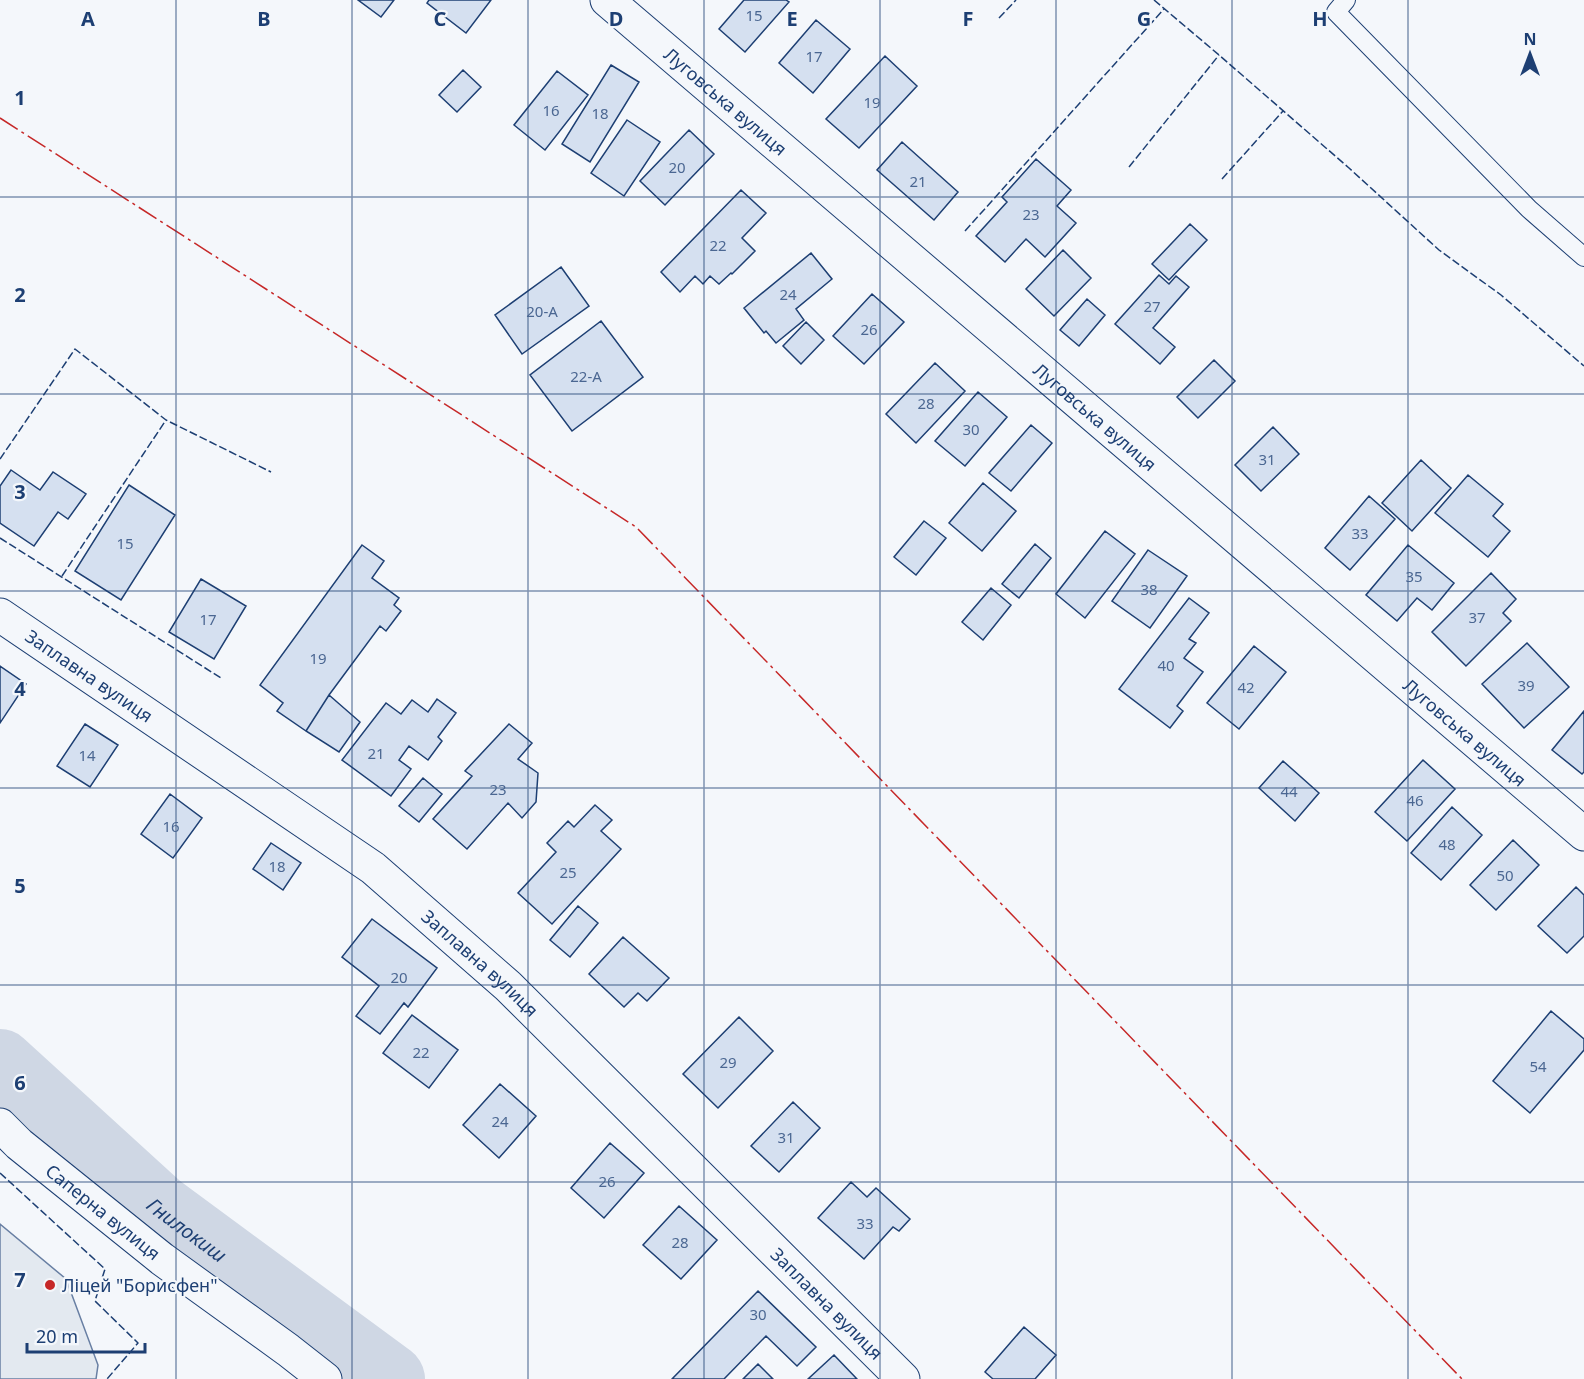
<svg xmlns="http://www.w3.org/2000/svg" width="1584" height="1379" font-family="'Noto Sans',sans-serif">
  <rect width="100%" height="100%" fill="#f4f7fb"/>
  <path fill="#e3e9f0" stroke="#687fa3" stroke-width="1.5" d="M0,1224L66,1279L98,1365L96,1379H0Z"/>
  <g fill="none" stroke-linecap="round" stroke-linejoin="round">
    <path stroke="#cfd7e4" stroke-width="70" id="s1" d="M0,1064L159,1209L390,1379"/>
  </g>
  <path fill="#d5e0f0" stroke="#1d3f73" stroke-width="1.5" d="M358,0H394L381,17Z
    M429,0H491L466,33L427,3Z
    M744,0H786L789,2L745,52L719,29Z
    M816,20L850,49L813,93L779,63Z
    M885,56L917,86L859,148L826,119Z
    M611,65L639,82L590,162L562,144Z
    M463,70L481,87L457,112L439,95Z
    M557,71L588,95L545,150L514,125Z
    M627,120L660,142L624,196L591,173Z
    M689,130L714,154L665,205L640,181Z
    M902,142L958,192L934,220L877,170Z
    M1036,159L1071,190L1057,206L1076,223L1045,257L1026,239L1005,262L976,236L1007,202L1002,197Z
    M741,190L766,213L742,238L755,251L732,274L731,273L719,284L710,276L703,284L695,276L680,292L661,272Z
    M1190,224L1207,240L1169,280L1152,264Z
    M1063,250L1091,278L1054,316L1026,289Z
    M811,253L832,279L796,309L804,320L776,343L766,331L764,333L744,308Z
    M561,267L589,306L522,354L495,315Z
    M1159,275L1169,284L1176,276L1189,287L1153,328L1175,347L1160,364L1115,324Z
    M872,294L904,322L864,364L833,336Z
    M1087,299L1105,315L1079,346L1060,330Z
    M601,321L643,377L572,431L530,375Z
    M806,322L824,340L801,364L783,346Z
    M1214,360L1235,381L1198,418L1177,397Z
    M935,363L965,391L916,443L886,414Z
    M978,392L1007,417L965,466L935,441Z
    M1031,425L1052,443L1011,491L989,473Z
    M1273,427L1299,454L1261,491L1235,465Z
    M1421,460L1451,488L1412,531L1382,503Z
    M11,470L40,490L53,472L86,494L68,519L58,512L34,546L0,523V486Z
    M1468,475L1503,504L1493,516L1510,531L1488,557L1435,513Z
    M983,483L1016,511L982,551L949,523Z
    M129,485L175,515L121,600L75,571Z
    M1369,496L1395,519L1350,570L1325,548Z
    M924,521L946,538L916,575L894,557Z
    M1105,531L1135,554L1085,618L1056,594Z
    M1035,544L1051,558L1019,598L1002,584Z
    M362,545L384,561L372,578L399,598L394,605L401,611L386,631L380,626L329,695L306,731L277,711L283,703L260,685Z
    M1408,545L1454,583L1432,610L1417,598L1397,621L1366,595Z
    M1148,550L1187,576L1150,628L1112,601Z
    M1491,573L1516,599L1503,613L1511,621L1466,666L1432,632Z
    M201,579L246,606L214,659L169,632Z
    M991,588L1011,605L983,640L962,622Z
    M1189,598L1209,613L1189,639L1196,643L1184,658L1203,672L1177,706L1183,711L1170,728L1119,689Z
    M1527,643L1569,687L1524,728L1482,684Z
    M1254,646L1286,672L1239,729L1207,703Z
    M0,666L26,684L0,723Z
    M329,695L360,722L339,752L306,731Z
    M437,699L456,713L438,737L442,741L428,760L409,746L399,760L411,769L391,796L342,760L386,703L401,714L412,700L428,712Z
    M1584,711V772L1582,774L1552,750Z
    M85,724L118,745L90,787L57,766Z
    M509,724L532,743L518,759L538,773L536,802L522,818L508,803L467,849L433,819L472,776L465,771Z
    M1423,760L1455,789L1407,841L1375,812Z
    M1283,761L1319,793L1295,821L1259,788Z
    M423,778L442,794L419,822L399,806Z
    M170,794L202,818L173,858L141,834Z
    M595,805L612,820L601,831L621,849L552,924L518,893L556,852L547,843L568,821L574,827Z
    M1452,807L1482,835L1441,880L1411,853Z
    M1513,840L1539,865L1496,910L1470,885Z
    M271,843L301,863L283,890L253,869Z
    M1576,887L1584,895V936L1567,953L1538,926Z
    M578,906L598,923L570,957L550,940Z
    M372,919L437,968L408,1007L404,1003L380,1034L356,1016L379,986L342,957Z
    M623,937L669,978L647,1001L638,993L624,1007L589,974Z
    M1551,1011L1584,1039V1050L1530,1113L1493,1081Z
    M412,1015L458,1050L429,1088L383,1053Z
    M739,1017L773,1051L718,1108L683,1074Z
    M500,1084L536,1116L499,1158L463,1125Z
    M793,1102L820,1128L779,1172L751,1146Z
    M610,1143L644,1173L604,1218L571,1188Z
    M851,1182L867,1197L876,1188L910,1219L899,1231L893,1227L864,1259L818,1218Z
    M679,1206L717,1240L681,1279L643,1245Z
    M758,1291L816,1347L797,1366L766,1336L724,1379H672Z
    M1024,1327L1056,1355L1035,1379H993L985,1372Z
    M834,1355L857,1379H808Z
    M758,1364L773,1379H743Z"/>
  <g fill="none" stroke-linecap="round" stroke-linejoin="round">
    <defs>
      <path id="service" d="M1346,0L1336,12L1529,209L1584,257"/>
      <g id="minor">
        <path id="s2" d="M0,615L373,868L508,986L903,1379"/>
        <path id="s3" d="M0,1125L19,1144L162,1259L288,1350L325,1379"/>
      </g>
      <g id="tertiary">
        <path id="s4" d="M607,0L1584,834"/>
      </g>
    </defs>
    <use href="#service" stroke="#1d3f73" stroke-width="20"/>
    <use href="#minor" stroke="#1d3f73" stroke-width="35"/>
    <use href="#tertiary" stroke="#1d3f73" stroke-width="35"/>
    <use href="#service" stroke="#f4f7fb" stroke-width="18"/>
    <use href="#minor" stroke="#f4f7fb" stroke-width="33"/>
    <use href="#tertiary" stroke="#f4f7fb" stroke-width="33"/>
    <path stroke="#1d3f73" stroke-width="1.5" stroke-dasharray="8 3" stroke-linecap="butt" d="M1154,0L1219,55L1349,168L1439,250L1501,295L1584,366
      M999,18L1016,0
      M1129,167L1219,55
      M1222,179L1283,111
      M965,231L1164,9
      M0,459L75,349L166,420L271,472
      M0,538L221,678
      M62,576L166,420
      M0,1173L105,1269L95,1301L138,1343L107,1379"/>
    <path stroke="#c62828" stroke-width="1.5" stroke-dasharray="21 4.5 3 4.5" stroke-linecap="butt" d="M0,118L636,527L1462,1379"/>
  </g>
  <path fill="none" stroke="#1d3f73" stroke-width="1.5" stroke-opacity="0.55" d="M176,0V1379M352,0V1379M528,0V1379M704,0V1379M880,0V1379M1056,0V1379M1232,0V1379M1408,0V1379M0,197H1584M0,394H1584M0,591H1584M0,788H1584M0,985H1584M0,1182H1584"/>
  <circle fill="#c62828" stroke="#f4f7fb" stroke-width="2" cx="50" cy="1285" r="6"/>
  <g text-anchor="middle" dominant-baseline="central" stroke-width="4.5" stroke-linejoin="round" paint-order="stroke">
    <g font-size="15" fill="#4b6792">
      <text x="754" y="15">15</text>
      <text x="814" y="56">17</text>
      <text x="872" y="102">19</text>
      <text x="551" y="110">16</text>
      <text x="600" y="113">18</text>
      <text x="677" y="167">20</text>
      <text x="918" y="181">21</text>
      <text x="1031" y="214">23</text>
      <text x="718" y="245">22</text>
      <text x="788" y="294">24</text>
      <text x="1152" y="306">27</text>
      <text x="542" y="311">20-А</text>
      <text x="869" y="329">26</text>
      <text x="586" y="376">22-А</text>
      <text x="926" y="403">28</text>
      <text x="971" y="429">30</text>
      <text x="1267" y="459">31</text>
      <text x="1360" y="533">33</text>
      <text x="125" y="543">15</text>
      <text x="1414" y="576">35</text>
      <text x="1149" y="589">38</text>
      <text x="1477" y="617">37</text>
      <text x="208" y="619">17</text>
      <text x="318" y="658">19</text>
      <text x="1166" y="665">40</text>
      <text x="1526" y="685">39</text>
      <text x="1246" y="687">42</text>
      <text x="376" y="753">21</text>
      <text x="87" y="755">14</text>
      <text x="498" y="789">23</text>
      <text x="1289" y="791">44</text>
      <text x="1415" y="800">46</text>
      <text x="171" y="826">16</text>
      <text x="1447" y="844">48</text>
      <text x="277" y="866">18</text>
      <text x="568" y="872">25</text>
      <text x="1505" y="875">50</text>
      <text x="399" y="977">20</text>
      <text x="421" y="1052">22</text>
      <text x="728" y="1062">29</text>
      <text x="1538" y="1066">54</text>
      <text x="500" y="1121">24</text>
      <text x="786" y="1137">31</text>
      <text x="607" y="1181">26</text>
      <text x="865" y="1223">33</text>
      <text x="680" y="1242">28</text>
      <text x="758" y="1314">30</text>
    </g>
    <g font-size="18" fill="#1d3f73" stroke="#f4f7fb">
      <text stroke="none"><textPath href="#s4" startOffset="156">Луговська вулиця</textPath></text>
      <text stroke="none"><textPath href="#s4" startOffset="642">Луговська вулиця</textPath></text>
      <text stroke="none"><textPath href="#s2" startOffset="108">Заплавна вулиця</textPath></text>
      <text stroke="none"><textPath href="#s4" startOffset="1128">Луговська вулиця</textPath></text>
      <text stroke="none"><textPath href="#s2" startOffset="594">Заплавна вулиця</textPath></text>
      <text stroke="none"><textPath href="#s3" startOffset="135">Саперна вулиця</textPath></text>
      <text stroke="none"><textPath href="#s2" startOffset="1080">Заплавна вулиця</textPath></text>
    </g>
    <g font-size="18" fill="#1d3f73" stroke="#f4f7fb" text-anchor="start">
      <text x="62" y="1285">Ліцей "Борисфен"</text>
    </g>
    <g font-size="20" font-style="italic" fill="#1d3f73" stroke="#f4f7fb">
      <text stroke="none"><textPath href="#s1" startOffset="250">Гнилокиш</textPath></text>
    </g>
  </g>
  <g font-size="20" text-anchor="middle" font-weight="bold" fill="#1d3f73" stroke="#f4f7fb" stroke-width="4.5" stroke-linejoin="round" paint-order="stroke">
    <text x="88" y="26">A</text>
    <text x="264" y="26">B</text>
    <text x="440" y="26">C</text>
    <text x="616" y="26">D</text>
    <text x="792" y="26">E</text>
    <text x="968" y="26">F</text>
    <text x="1144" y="26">G</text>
    <text x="1320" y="26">H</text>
    <text x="20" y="105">1</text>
    <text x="20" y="302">2</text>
    <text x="20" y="499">3</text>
    <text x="20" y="696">4</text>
    <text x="20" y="893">5</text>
    <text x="20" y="1090">6</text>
    <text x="20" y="1287">7</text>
  </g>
  <g transform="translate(1530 54)" stroke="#f4f7fb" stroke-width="4.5" paint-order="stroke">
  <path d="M0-4.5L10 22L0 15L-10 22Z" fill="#1d3f73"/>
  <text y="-9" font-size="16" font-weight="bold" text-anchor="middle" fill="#1d3f73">N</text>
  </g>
  <path d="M27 1343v9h118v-9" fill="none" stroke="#1d3f73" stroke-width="3"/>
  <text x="36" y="1343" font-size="18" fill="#1d3f73" stroke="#f4f7fb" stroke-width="4.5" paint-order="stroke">20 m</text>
</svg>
